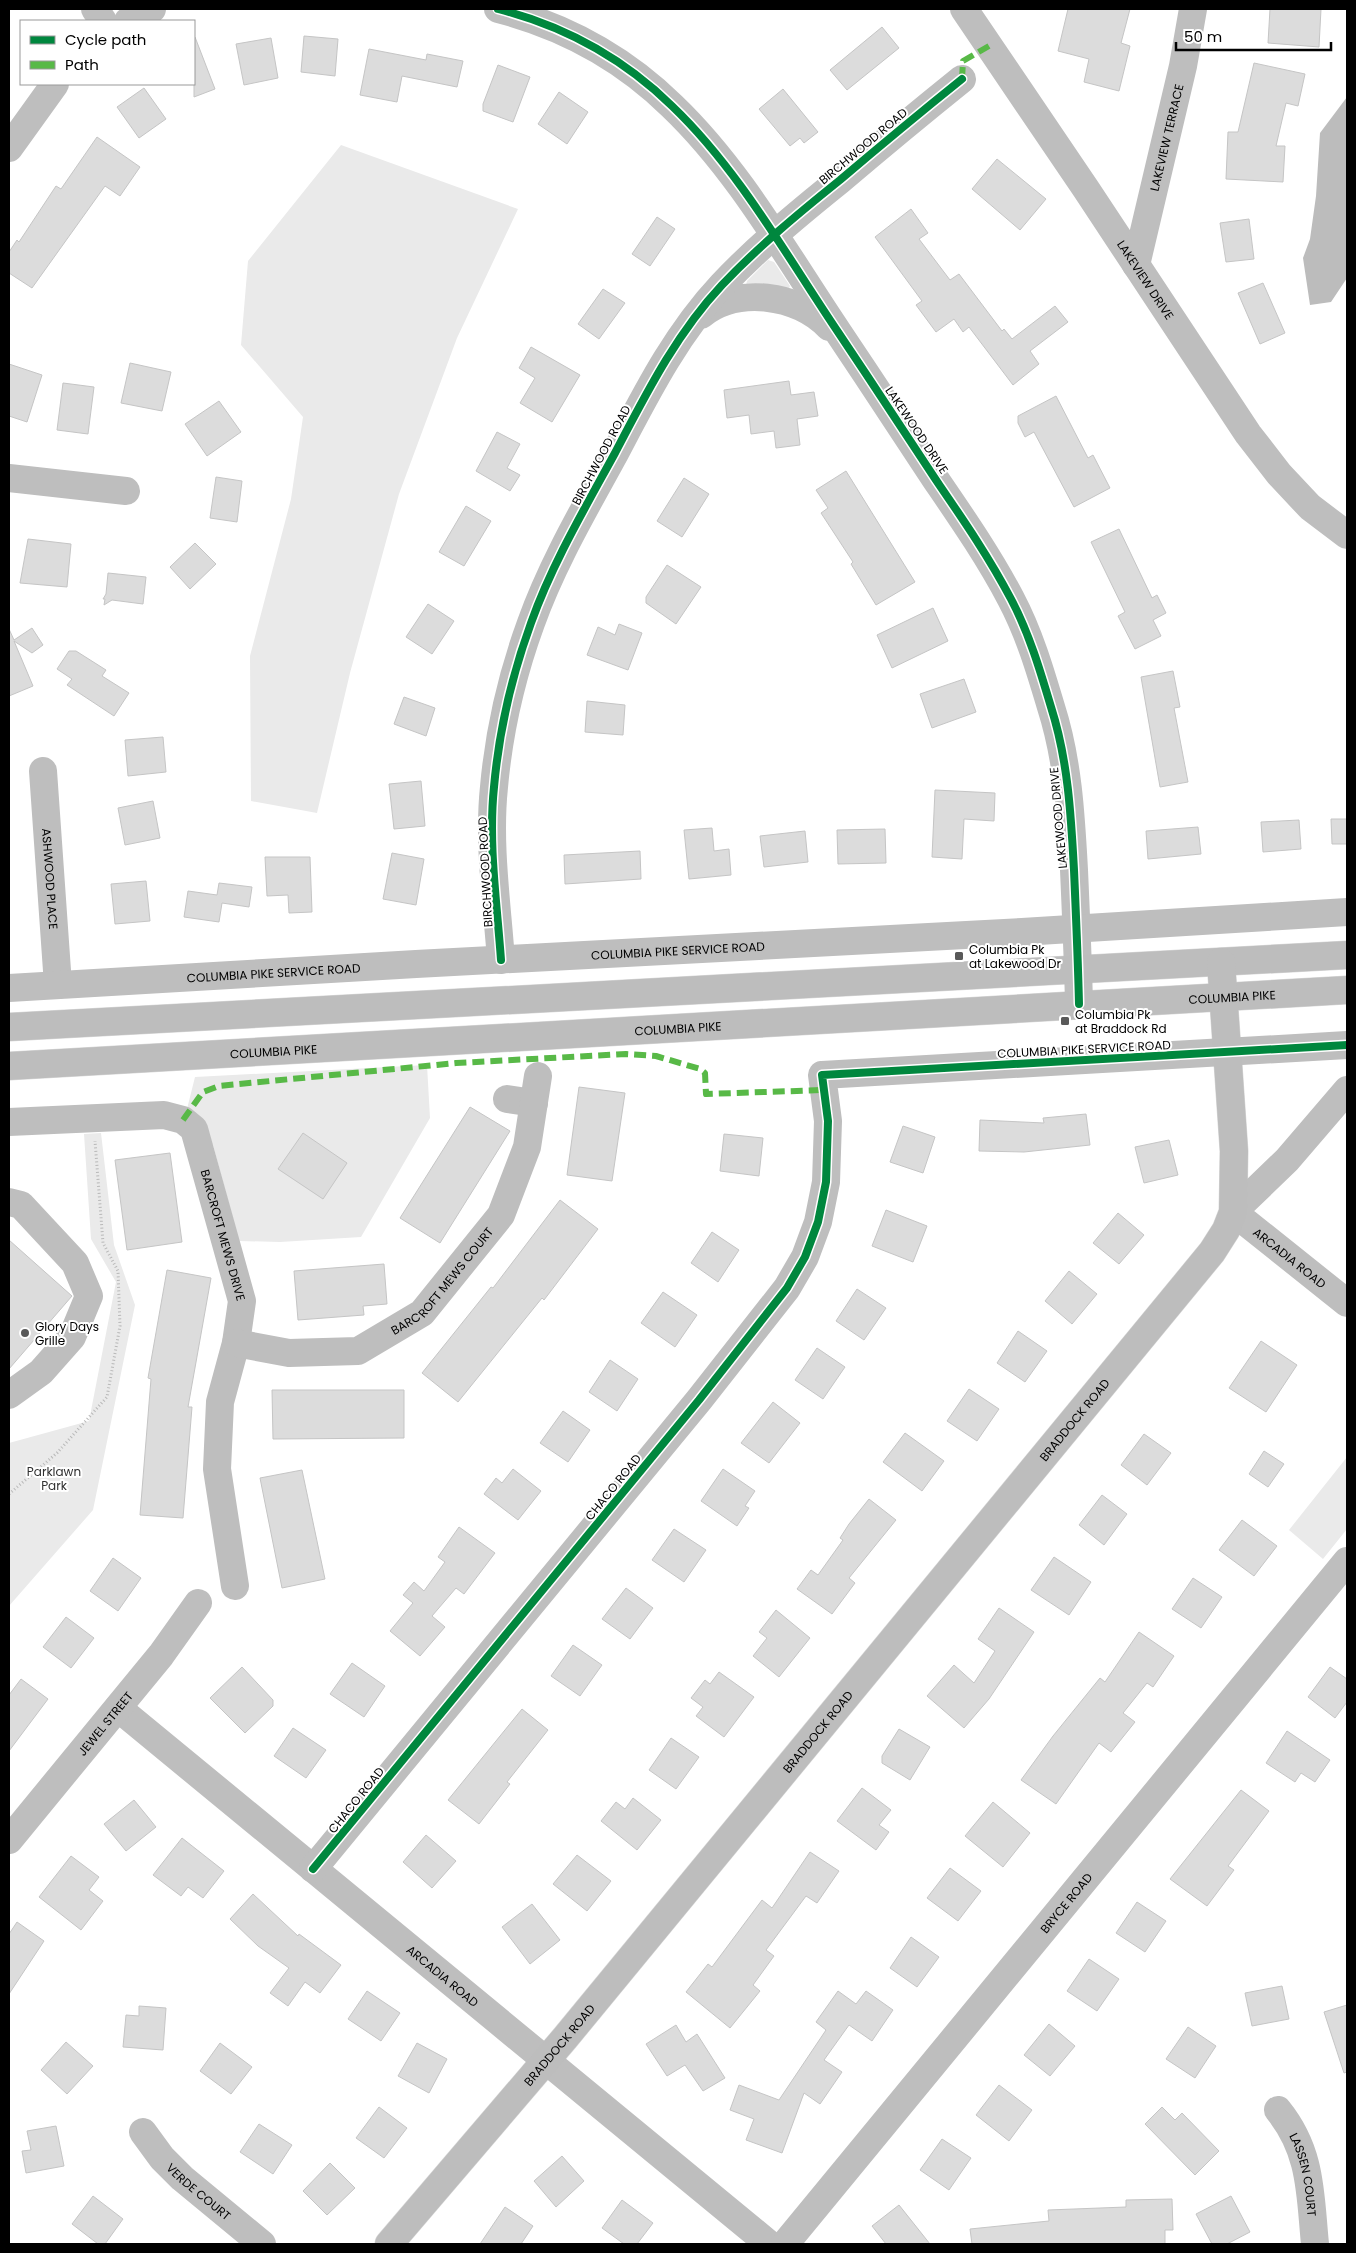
<svg xmlns="http://www.w3.org/2000/svg" width="1356" height="2253" font-family="Poppins,sans-serif">
  <rect width="100%" height="100%" fill="#fff"/>
  <path fill="#eaeaea" d="M341,145L518,209L457,338L399,494L350,673L317,813L251,801L250,656L291,499L303,417L241,345L248,261Z
    M768,260L774,262L790,286L788,291L746,285L747,281Z
    M427,1065L430,1118L361,1237L280,1242L239,1241L213,1145L186,1113L195,1077Z
    M101,1133L114,1245L135,1305L93,1510L9,1606V1443L89,1421L116,1282L91,1239L84,1134Z
    M1347,1457V1529L1323,1559L1289,1530Z"/>
  <path fill="#bcbcbc" d="M1347,97V278L1331,302L1310,305L1303,258L1310,239L1316,196L1320,133Z"/>
  <path fill="#dcdcdc" stroke="#c5c5c5" d="M1068,9H1130L1121,43L1130,46L1119,91L1084,82L1089,59L1058,51Z
    M1270,9H1321L1319,47L1268,43Z
    M882,27L899,48L847,90L830,70Z
    M304,36L338,39L335,76L301,72Z
    M195,37L215,89L194,97V37Z
    M271,38L278,78L244,85L236,44Z
    M369,49L426,60L427,54L463,61L457,87L402,76L397,102L360,95Z
    M1254,63L1305,74L1298,106L1286,103L1276,146H1285L1283,182L1226,179L1228,132H1238Z
    M498,65L530,77L513,122L483,111V104Z
    M144,88L166,119L139,138L117,107Z
    M783,89L818,132L804,143L800,138L790,146L759,109Z
    M559,92L588,112L567,144L538,124Z
    M97,137L140,167L120,196L105,186L32,288L9,273V252L17,240L19,242L56,186L61,189Z
    M997,159L1046,199L1020,230L972,189Z
    M911,209L928,233L919,239L950,280L959,274L1002,331L1004,329L1012,339L1055,306L1068,322L1030,351L1039,364L1013,385L969,327L963,332L954,319L936,332L916,305L922,301L875,237Z
    M657,217L675,229L650,266L632,254Z
    M1249,219L1254,259L1226,262L1220,223Z
    M1263,283L1285,333L1260,344L1238,293Z
    M603,289L625,303L599,339L578,324Z
    M531,347L580,375L552,422L520,403L535,378L519,368Z
    M130,363L171,372L162,411L121,403Z
    M9,364L42,375L27,422L9,416Z
    M789,381L791,395L814,392L818,416L797,419L800,445L776,448L774,431L751,434L749,415L727,418L724,390Z
    M63,383L94,387L88,434L57,430Z
    M1056,396L1088,458L1093,455L1110,488L1074,507L1034,432L1025,437L1018,423V416Z
    M219,401L241,432L207,456L185,424Z
    M497,432L520,444L507,468L520,475L510,491L476,471Z
    M846,471L915,582L876,605L851,564L853,562L821,513L828,508L816,490Z
    M216,477L242,481L237,522L210,518Z
    M684,478L709,494L682,537L657,521Z
    M466,506L491,521L464,566L439,552Z
    M1119,529L1152,598L1157,595L1166,613L1153,620L1161,636L1135,649L1118,616L1125,612L1091,542Z
    M28,539L71,544L67,587L20,583Z
    M195,543L216,564L190,589L170,567Z
    M667,565L701,587L676,624L646,603V597Z
    M108,573L146,577L143,604L112,600L104,605L105,599H103L106,594Z
    M428,604L454,621L432,654L406,637Z
    M933,608L948,641L892,668L877,635Z
    M619,624L642,633L628,670L587,655L598,627L615,635Z
    M32,628L43,645L32,653L14,641L33,686L9,696V629L14,640Z
    M69,651H76L106,670L102,676L129,693L114,716L67,685L72,679L57,669Z
    M1173,671L1180,707L1174,708L1188,782L1160,787L1141,677Z
    M964,679L976,712L932,728L920,694Z
    M404,697L435,708L426,736L394,724Z
    M587,701L625,705L623,735L585,732Z
    M163,737L166,772L128,776L125,740Z
    M421,781L425,826L394,829L389,784Z
    M935,790L995,793L994,821L964,819L962,859L932,857Z
    M153,801L160,838L125,845L118,808Z
    M1331,819H1347V844H1332Z
    M1299,820L1301,849L1263,852L1261,822Z
    M1198,827L1201,854L1148,859L1146,831Z
    M712,828L714,851L729,849L731,875L689,879L684,830Z
    M885,829L886,863L838,864L837,830Z
    M805,831L808,862L764,867L760,836Z
    M640,851L641,879L565,884L564,855Z
    M392,853L424,859L416,905L383,899Z
    M265,857H310L312,912L289,913L288,895L267,896Z
    M146,881L150,921L115,924L111,884Z
    M219,883L252,887L249,907L222,903L219,922L184,917L188,891L217,895Z
    M579,1087L625,1093L612,1181L567,1175Z
    M470,1107L510,1131L440,1243L400,1218Z
    M1086,1114L1090,1145L1024,1152L979,1151L980,1120L1044,1123L1043,1118Z
    M903,1126L935,1137L923,1173L890,1162Z
    M303,1133L347,1163L323,1199L278,1169Z
    M724,1134L763,1138L759,1176L720,1171Z
    M1169,1140L1178,1175L1144,1183L1135,1147Z
    M170,1153L182,1242L127,1250L115,1160Z
    M560,1200L598,1229L544,1300L542,1298L458,1402L422,1373L491,1287L493,1288Z
    M886,1210L927,1226L913,1262L872,1246Z
    M1118,1213L1144,1235L1119,1264L1093,1243Z
    M712,1232L739,1250L718,1282L691,1263Z
    M9,1240L72,1296L9,1369Z
    M384,1264L387,1304L363,1306L364,1315L298,1320L294,1271Z
    M167,1270L211,1278L188,1407H192L183,1518L140,1515L151,1379L148,1378Z
    M1069,1271L1097,1294L1072,1324L1045,1301Z
    M857,1289L886,1308L864,1340L836,1321Z
    M663,1292L697,1315L675,1347L641,1323Z
    M1018,1331L1047,1351L1025,1382L997,1363Z
    M1261,1341L1297,1365L1266,1412L1229,1388Z
    M817,1348L845,1367L823,1399L795,1380Z
    M610,1360L638,1379L617,1411L589,1392Z
    M969,1389L999,1409L977,1441L947,1421Z
    M272,1390H404V1438L273,1439Z
    M773,1402L800,1423L769,1463L741,1443Z
    M563,1411L590,1430L568,1462L540,1443Z
    M905,1433L944,1461L922,1491L883,1462Z
    M1144,1434L1171,1453L1147,1485L1121,1465Z
    M1264,1451L1284,1464L1268,1487L1249,1474Z
    M513,1469L541,1491L518,1520L484,1494L496,1478L502,1483Z
    M723,1469L755,1491L745,1506L749,1508L737,1526L701,1501Z
    M302,1470L325,1579L282,1588L260,1478Z
    M1102,1495L1127,1514L1104,1545L1079,1525Z
    M869,1499L896,1520L849,1578L855,1583L832,1614L797,1589L811,1570L818,1575L843,1540L840,1538L849,1524Z
    M1242,1520L1277,1546L1254,1576L1219,1550Z
    M459,1527L495,1553L464,1594L456,1588L432,1616L445,1627L420,1656L390,1631L413,1603L403,1595L414,1582L424,1591L445,1562L438,1557Z
    M674,1529L706,1550L684,1582L652,1560Z
    M1054,1557L1091,1582L1069,1615L1031,1590Z
    M113,1558L141,1578L118,1611L90,1591Z
    M1193,1578L1222,1597L1201,1628L1172,1609Z
    M626,1588L653,1608L630,1639L602,1619Z
    M999,1608L1034,1632L989,1699L964,1728L927,1696L954,1665L974,1683L995,1651L978,1639Z
    M776,1610L810,1638L779,1677L753,1656L767,1638L759,1632Z
    M66,1617L94,1638L71,1668L43,1647Z
    M1139,1632L1174,1656L1153,1687L1147,1683L1123,1713L1135,1722L1111,1752L1099,1743L1056,1804L1021,1780L1053,1736L1100,1678L1105,1682Z
    M573,1645L602,1665L580,1696L551,1676Z
    M352,1663L385,1686L364,1717L330,1694Z
    M242,1667L273,1700V1706L245,1733L210,1698Z
    M1330,1667L1347,1679V1702L1335,1718L1308,1697Z
    M719,1672L754,1697L724,1737L696,1716L703,1707L691,1698L705,1680L710,1684Z
    M21,1679L48,1699L9,1751V1695Z
    M522,1709L548,1730L507,1782L510,1784L479,1824L448,1800Z
    M293,1728L326,1750L306,1778L274,1756Z
    M899,1729L930,1747L910,1780L882,1763V1756Z
    M1287,1731L1330,1760L1315,1782L1301,1773L1295,1782L1266,1763Z
    M671,1738L699,1757L676,1789L649,1770Z
    M862,1788L891,1810L879,1825L889,1832L876,1850L837,1821Z
    M1241,1790L1269,1811L1228,1866L1234,1870L1207,1906L1170,1879Z
    M633,1798L661,1820L637,1850L601,1821L616,1802L625,1809Z
    M134,1800L156,1827L126,1851L104,1824Z
    M993,1802L1030,1833L1003,1867L965,1836Z
    M426,1835L456,1861L432,1888L403,1862Z
    M182,1838L224,1871L203,1898L188,1887L181,1896L153,1875Z
    M810,1852L839,1871L817,1903L806,1896L766,1950L774,1956L753,1985L760,1991L730,2028L686,1992L708,1964L712,1967L762,1900L772,1908Z
    M577,1855L611,1881L587,1911L553,1884Z
    M71,1856L99,1877L89,1890L103,1901L81,1930L39,1897Z
    M950,1868L981,1891L958,1921L927,1898Z
    M253,1894L298,1936L299,1934L341,1965L320,1993L305,1982L288,2006L270,1993L289,1968L258,1946L230,1919Z
    M1137,1902L1166,1921L1145,1952L1116,1933Z
    M532,1904L560,1940L530,1964L502,1927Z
    M17,1922L44,1941L9,1994V1934Z
    M911,1937L939,1957L917,1987L890,1968Z
    M1089,1959L1119,1979L1097,2011L1067,1991Z
    M1282,1986L1289,2019L1252,2026L1245,1993Z
    M367,1991L400,2013L381,2041L348,2019Z
    M838,1991L856,2004L866,1991L893,2010L872,2041L849,2025L824,2060L842,2072L820,2104L804,2093L782,2153L746,2140L754,2119L730,2110L739,2085L779,2100L826,2030L816,2022Z
    M1347,2005V2072L1344,2073L1324,2012Z
    M139,2006L166,2008L163,2050L123,2047L126,2015L139,2016Z
    M1049,2024L1075,2046L1050,2076L1024,2055Z
    M676,2025L686,2042L697,2034L725,2078L703,2091L685,2065L667,2076L646,2044Z
    M1188,2027L1216,2046L1195,2078L1166,2059Z
    M66,2042L93,2066L67,2094L41,2070Z
    M220,2043L252,2067L231,2094L200,2071Z
    M417,2043L447,2059L429,2093L398,2076Z
    M999,2085L1032,2110L1009,2141L976,2115Z
    M379,2107L407,2128L384,2158L356,2138Z
    M1162,2107L1175,2120L1182,2113L1219,2151L1195,2175L1145,2124Z
    M259,2124L292,2145L273,2174L240,2152Z
    M56,2126L64,2166L26,2173L22,2151L31,2150L27,2131Z
    M942,2139L971,2158L949,2190L920,2170Z
    M562,2156L584,2181L556,2207L534,2181Z
    M330,2163L355,2188L327,2215L303,2191Z
    M93,2196L123,2219L105,2244H98L72,2224Z
    M1231,2196L1250,2232L1227,2244H1212L1196,2214Z
    M1172,2199L1173,2230H1165V2244H972L970,2229L1049,2221L1048,2210L1126,2207V2200Z
    M622,2200L653,2223L637,2244H624L602,2228Z
    M899,2205L930,2244H886L872,2226Z
    M505,2207L533,2226L521,2244H480Z"/>
  <g fill="none" stroke-linecap="round" stroke-linejoin="round">
    <defs>
      <g id="major">
        <path d="M9,1027L1347,955"/>
        <path id="s13" d="M9,1066L1347,990"/>
        <path id="s14" d="M389,2244L565,2038L1212,1252L1226,1230L1233,1212L1234,1151L1221,962"/>
      </g>
    </defs>
    <use href="#major" stroke="#dbdbdb" stroke-width="29"/>
    <path stroke="#b8b8b8" stroke-width="3" stroke-dasharray="1 2.5" stroke-linecap="butt" d="M9,1494L57,1453L107,1397L120,1326L118,1271L103,1243L95,1141"/>
    <g stroke="#bebebe" stroke-width="28">
      <path d="M95,9L103,21"/>
      <path d="M498,9C564,26 623,58 672,106C739,170 786,255 838,332C871,381 903,430 936,480C962,518 989,557 1011,599C1029,633 1040,670 1051,707C1068,760 1071,815 1074,870C1076,915 1078,960 1079,1004"/>
      <path id="s1" d="M964,9L1086,189L1248,434L1279,474L1310,507L1347,535"/>
      <path d="M128,21L152,9"/>
      <path d="M9,148L55,84"/>
      <path id="s2" d="M1136,265L1183,66L1193,9"/>
      <path d="M701,315C737,286 798,294 829,327"/>
      <path d="M9,478L126,491"/>
      <path id="s3" d="M43,771L58,985"/>
      <path d="M501,960C497,903 488,844 494,787C499,731 512,675 531,623C552,564 585,508 615,453C646,394 676,334 722,285C759,246 799,213 840,180C880,146 921,112 962,79"/>
      <path id="s4" d="M9,988L416,964L1022,932L1347,912"/>
      <path id="s5" d="M1347,1090L1287,1160L1233,1212L1347,1303"/>
      <path d="M507,1099L534,1103"/>
      <path id="s6" d="M9,1122L164,1115L183,1120L194,1129L242,1301L236,1343L220,1402L217,1469L235,1586"/>
      <path d="M9,1202L21,1205L75,1263L89,1296L72,1337L41,1372L9,1395"/>
      <path id="s7" d="M236,1343L289,1353L358,1351L422,1313L501,1215L527,1147L538,1076"/>
      <path id="s8" d="M118,1708L769,2244"/>
      <path id="s9" d="M9,1840L161,1655L198,1603"/>
      <path d="M313,1869L699,1400L787,1288L805,1257L818,1222L826,1182L828,1121L822,1075L1347,1045"/>
      <path id="s10" d="M1278,2110C1312,2152 1310,2194 1315,2244"/>
      <path id="s11" d="M143,2132L162,2158L182,2178L262,2244"/>
      <path id="s12" d="M785,2244L1347,1561"/>
    </g>
    <use href="#major" stroke="#bdbdbd" stroke-width="28"/>
    <path stroke="#58b947" stroke-width="6" stroke-dasharray="12 6" stroke-linecap="butt" d="M962,79L963,61L989,46
      M183,1120L203,1092L219,1086L456,1063L626,1054L656,1056L700,1069L705,1073L706,1094L824,1090"/>
    <defs>
      <path id="cycleway" d="M498,9C564,26 623,58 672,106C739,170 786,255 838,332C871,381 903,430 936,480C962,518 989,557 1011,599C1029,633 1040,670 1051,707C1068,760 1071,815 1074,870C1076,915 1078,960 1079,1004
        M501,960C497,903 488,844 494,787C499,731 512,675 531,623C552,564 585,508 615,453C646,394 676,334 722,285C759,246 799,213 840,180C880,146 921,112 962,79
        M313,1869L699,1400L787,1288L805,1257L818,1222L826,1182L828,1121L822,1075L1347,1045"/>
    </defs>
    <use href="#cycleway" stroke="#fff" stroke-width="11"/>
    <use href="#cycleway" stroke="#00873e" stroke-width="8"/>
  </g>
  <g fill="#595959" stroke="#fff" stroke-width="2">
    <rect x="954" y="951" width="10" height="10" rx="2.5"/>
    <rect x="1060" y="1016" width="10" height="10" rx="2.5"/>
    <circle cx="25" cy="1333" r="5"/>
  </g>
  <g text-anchor="middle" dominant-baseline="central" stroke-width="4" stroke-linejoin="round" paint-order="stroke">
    <g font-size="12" fill="#000" stroke="#fff">
      <text stroke="none"><textPath href="#s2" startOffset="131">LAKEVIEW TERRACE</textPath></text>
      <text transform="translate(863 146) rotate(-40)">BIRCHWOOD ROAD</text>
      <text stroke="none"><textPath href="#s1" startOffset="326">LAKEVIEW DRIVE</textPath></text>
      <text transform="translate(917 430) rotate(56)">LAKEWOOD DRIVE</text>
      <text transform="translate(601 455) rotate(-62)">BIRCHWOOD ROAD</text>
      <text transform="translate(1058 818) rotate(-95)">LAKEWOOD DRIVE</text>
      <text transform="translate(485 872) rotate(-93)">BIRCHWOOD ROAD</text>
      <text stroke="none"><textPath href="#s3" startOffset="108">ASHWOOD PLACE</textPath></text>
      <text stroke="none"><textPath href="#s4" startOffset="670">COLUMBIA PIKE SERVICE ROAD</textPath></text>
      <text stroke="none"><textPath href="#s4" startOffset="265">COLUMBIA PIKE SERVICE ROAD</textPath></text>
      <text stroke="none"><textPath href="#s13" startOffset="1225">COLUMBIA PIKE</textPath></text>
      <text stroke="none"><textPath href="#s13" startOffset="670">COLUMBIA PIKE</textPath></text>
      <text transform="translate(1084 1049) rotate(-3)">COLUMBIA PIKE SERVICE ROAD</text>
      <text stroke="none"><textPath href="#s13" startOffset="265">COLUMBIA PIKE</textPath></text>
      <text stroke="none"><textPath href="#s6" startOffset="299">BARCROFT MEWS DRIVE</textPath></text>
      <text stroke="none"><textPath href="#s5" startOffset="240">ARCADIA ROAD</textPath></text>
      <text stroke="none"><textPath href="#s7" startOffset="234">BARCROFT MEWS COURT</textPath></text>
      <text stroke="none"><textPath href="#s14" startOffset="1072">BRADDOCK ROAD</textPath></text>
      <text transform="translate(613 1487) rotate(-51)">CHACO ROAD</text>
      <text stroke="none"><textPath href="#s9" startOffset="151">JEWEL STREET</textPath></text>
      <text stroke="none"><textPath href="#s14" startOffset="668">BRADDOCK ROAD</textPath></text>
      <text transform="translate(356 1800) rotate(-51)">CHACO ROAD</text>
      <text stroke="none"><textPath href="#s12" startOffset="442">BRYCE ROAD</textPath></text>
      <text stroke="none"><textPath href="#s8" startOffset="421">ARCADIA ROAD</textPath></text>
      <text stroke="none"><textPath href="#s14" startOffset="262">BRADDOCK ROAD</textPath></text>
      <text stroke="none"><textPath href="#s10" startOffset="71">LASSEN COURT</textPath></text>
      <text stroke="none"><textPath href="#s11" startOffset="82">VERDE COURT</textPath></text>
    </g>
    <g font-size="12" fill="#000" stroke="#fff" text-anchor="start">
      <text x="969" y="949">Columbia Pk<tspan x="969" dy="14">at Lakewood Dr</tspan></text>
      <text x="1075" y="1014">Columbia Pk<tspan x="1075" dy="14">at Braddock Rd</tspan></text>
      <text x="35" y="1326">Glory Days<tspan x="35" dy="14">Grille</tspan></text>
    </g>
    <g font-size="12" fill="#2f2f2f" stroke="#fff">
      <text x="54" y="1471">Parklawn<tspan x="54" dy="14">Park</tspan></text>
    </g>
  </g>
  <rect width="1356" height="2253" fill="none" stroke="#000000" stroke-width="20"/>
  <rect x="20" y="20" width="175" height="65" fill="#ffffff" stroke="#999999"/>
  <rect x="30" y="36" width="25" height="8" fill="#00873e" stroke="#999999"/>
  <text x="65" y="45" font-size="15" fill="#000000">Cycle path</text>
  <rect x="30" y="61" width="25" height="8" fill="#58b947" stroke="#999999"/>
  <text x="65" y="70" font-size="15" fill="#000000">Path</text>
  <path d="M1176 42v8h155v-8" fill="none" stroke="#000000" stroke-width="2.5"/>
  <text x="1184" y="42" font-size="15" fill="#000000" stroke="#ffffff" stroke-width="4" paint-order="stroke">50 m</text>
</svg>
